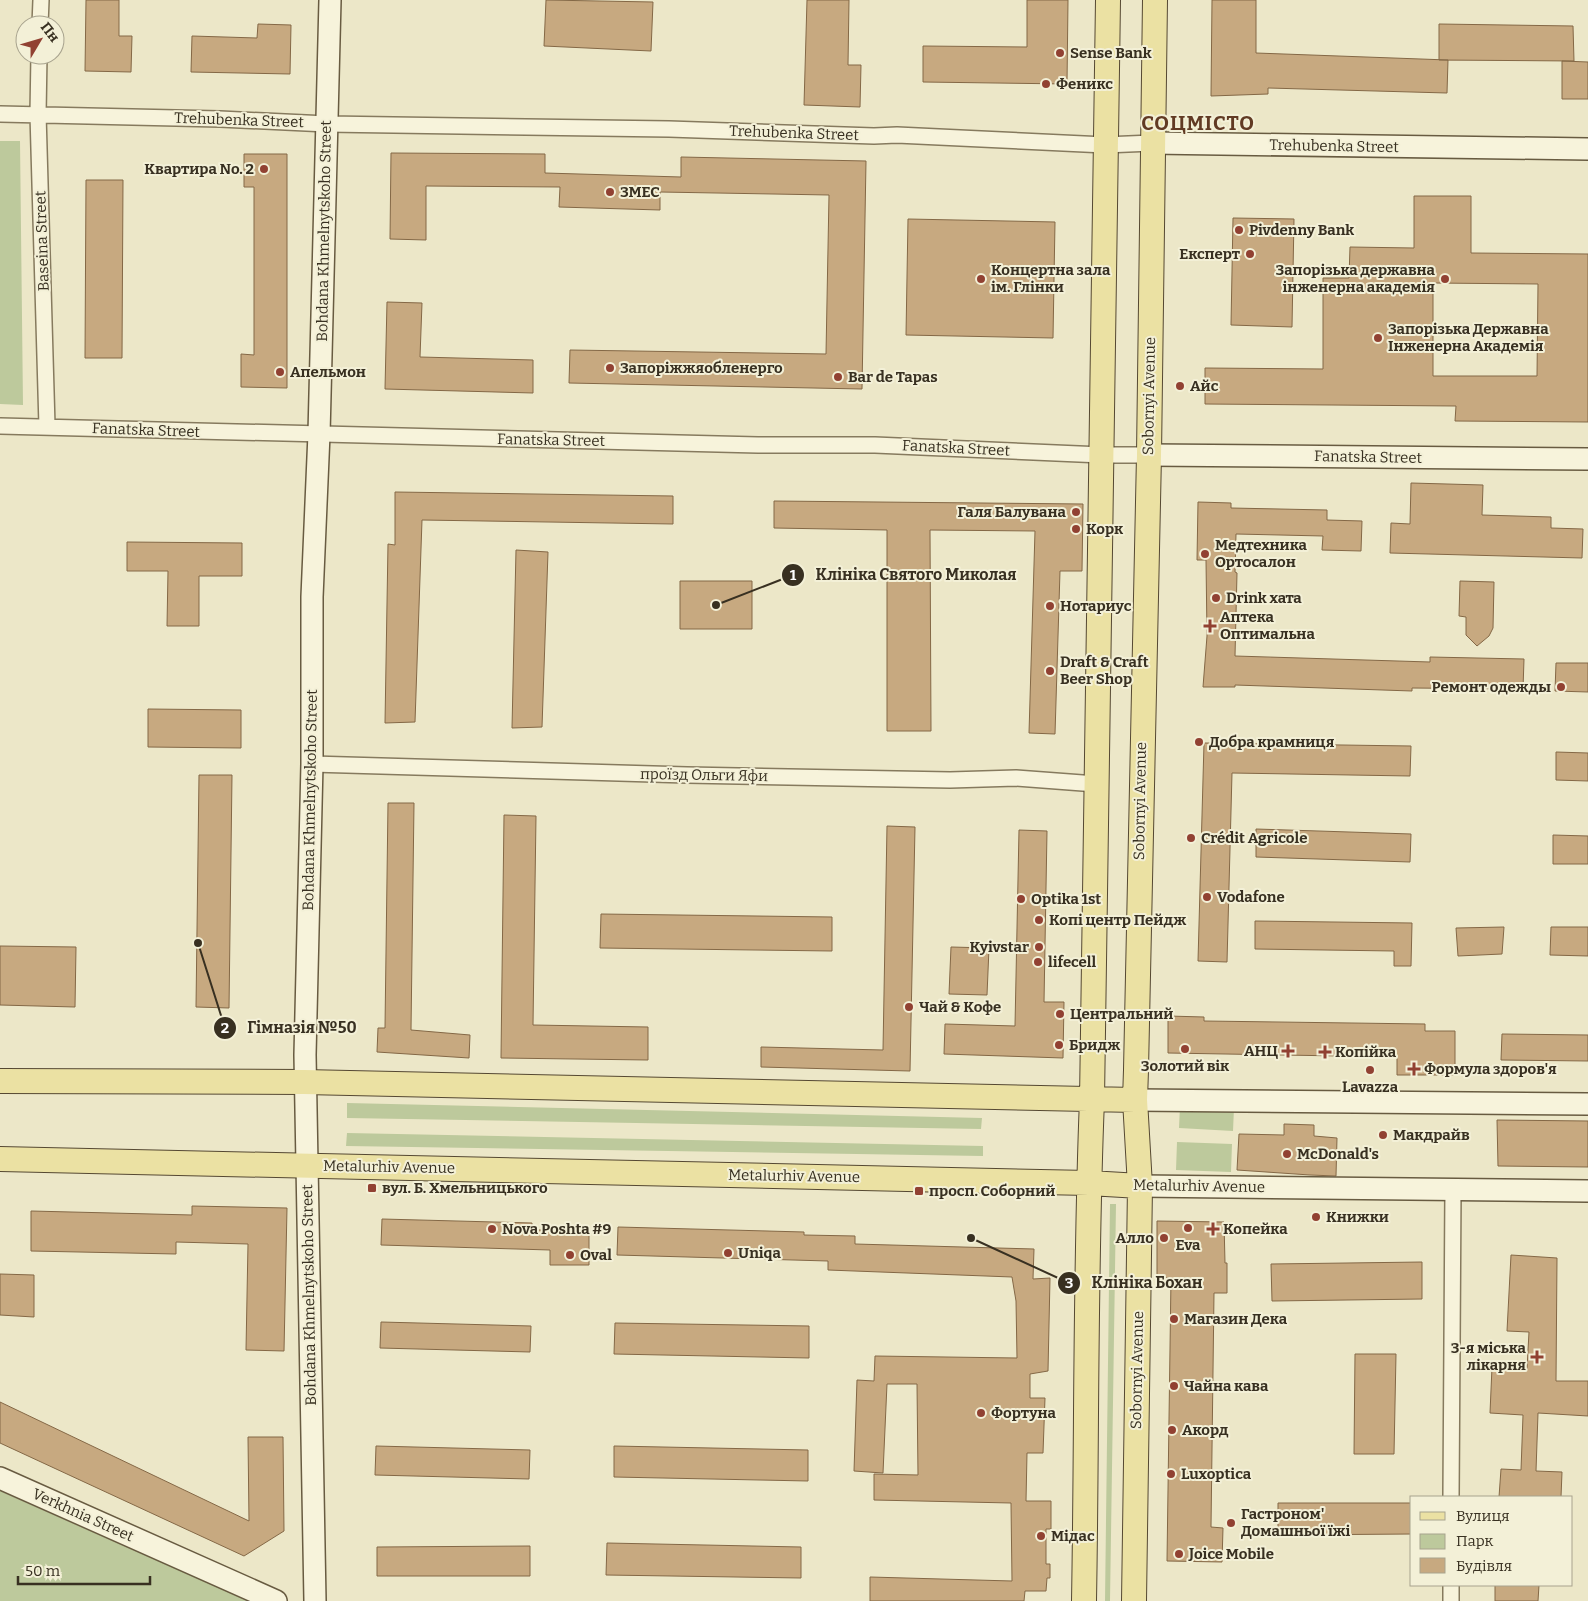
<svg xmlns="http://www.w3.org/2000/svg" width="1588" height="1601" font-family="Bitter,serif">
  <rect width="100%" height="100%" fill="#ece7c8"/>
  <path fill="#bdc99c" d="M0,141H20L23,405L0,404Z
    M347,1103L982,1118L981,1129L347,1118Z
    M1180,1106L1234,1108L1233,1131L1179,1128Z
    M347,1133L983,1146V1156L346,1146Z
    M1177,1142L1232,1144L1231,1172L1176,1170Z
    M1110,1204H1116L1110,1601H1105Z
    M0,1491L249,1601H0Z"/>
  <path fill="#c7a980" stroke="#846846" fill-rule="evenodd" d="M86,0H119V36H132L131,72L85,71Z
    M546,0L653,2L651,51L544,46Z
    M807,0H849L848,65H861L860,107L804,105Z
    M1027,0H1068L1067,84L923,82V46L1027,47Z
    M1212,0H1256V53L1448,60L1447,93L1268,88V94L1211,96Z
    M258,24L291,25L290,74L191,72L192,36L257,38Z
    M1439,24L1573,26L1574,61L1439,60Z
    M1562,61L1588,62V99H1562Z
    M391,153L545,154V173L681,177V157L866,161L862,389L569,383L570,350L826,354L829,195L660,192V210L559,207L560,187L426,186V240L390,239Z
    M244,154H287V388L241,387V354L254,355V187H244Z
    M86,180H123L122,358H85Z
    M1414,196H1471V253L1588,254V422L1455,421L1456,406L1205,404V368L1323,369V278H1349L1350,247L1414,248ZM1433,283L1538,284L1537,376H1433Z
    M1233,218L1294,219L1292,327L1231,325Z
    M908,219L1055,222L1053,338L906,335Z
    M387,302L422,303L420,357L533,360V393L385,389Z
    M1411,483L1483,485L1482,515L1551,517V528L1583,529L1582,558L1390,553L1391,523L1410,524Z
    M395,492L673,496V524L422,520L415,722L385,723L388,544L395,545Z
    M774,501L1083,504L1082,571H1060L1055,734L1029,733L1035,531L930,530L931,731H887V530L774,528Z
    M1198,502L1231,503V508L1327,510V520L1362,521L1361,551L1322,550L1323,536L1236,534L1235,572L1237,573L1235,656L1430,662V657L1524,659L1523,689L1412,688V691L1235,685V687H1203L1207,636L1206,560H1197Z
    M127,542L242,543V576H199V626H167L168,571H127Z
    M516,550L548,552L542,727L512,728Z
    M680,581H752V629H680Z
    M1460,581L1494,582L1493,628L1489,636L1477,646L1466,635V617L1459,616Z
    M1556,663H1588V692L1555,691Z
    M148,709L241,710V748L148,747Z
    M1204,743L1411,746L1410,776L1232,773L1227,962L1198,961Z
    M1556,752L1588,753V781L1556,780Z
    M199,775H232L229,1008L196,1007Z
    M388,803H414L411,1030L470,1035L469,1058L377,1052L378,1028H385Z
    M504,815L536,816L533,1025L648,1027V1060L501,1058Z
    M887,826L915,827L910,1071L761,1067V1047L883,1050Z
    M1256,829L1411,834L1410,862L1256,857Z
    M1019,830L1047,831L1044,1002H1064L1063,1058L944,1054L945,1024L1015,1026Z
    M1553,835L1588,836V864H1553Z
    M601,914L832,917V951L600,948Z
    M1255,921L1412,923L1411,966H1394V951L1255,949Z
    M1504,927L1502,954L1458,956L1456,928Z
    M1551,927H1588V956L1550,955Z
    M0,946L76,947L75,1007L0,1005Z
    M951,947L989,948L987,995L949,994Z
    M1168,1016L1204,1017V1021L1425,1024V1031H1455V1075H1397V1057L1168,1053Z
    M1502,1034L1588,1035V1061L1501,1060Z
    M1497,1120L1588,1121V1167L1498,1166Z
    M1284,1124L1314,1125V1136L1337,1138L1336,1176L1310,1175L1237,1170L1239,1134L1284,1135Z
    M192,1206L287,1208L284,1351L246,1350L248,1244L176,1242V1254L31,1251V1211L192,1215Z
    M382,1219L532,1223V1230H589V1265H550V1250L381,1245Z
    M1157,1221L1224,1222L1225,1263H1227V1293H1214L1211,1527L1223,1528L1222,1562L1167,1561L1171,1278L1157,1277Z
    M618,1227L804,1232V1235L855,1236V1244L1034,1249L1033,1279L1050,1278L1048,1371L1030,1374V1398H1045L1043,1453H1027L1026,1501H1051V1529H1046V1564H1050V1578H1047L1046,1591H1025L1024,1601H870V1577L1012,1581L1011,1503L874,1500V1474L918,1475L917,1384H887L883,1473L854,1471L857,1380L874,1381L875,1356L1017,1358L1016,1301L1012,1277L828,1270V1261L617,1255Z
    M1511,1255L1557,1258L1556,1381H1588V1416L1538,1413L1536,1471L1562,1472L1561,1497H1499L1501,1469L1521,1470L1523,1415L1490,1413L1492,1367L1527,1369L1529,1332L1507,1331Z
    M1422,1262V1299L1272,1301L1271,1264Z
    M0,1274L34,1275V1317L0,1315Z
    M381,1322L531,1326L530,1352L380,1348Z
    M615,1323L809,1326V1358L614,1354Z
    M1355,1354H1396L1394,1454H1354Z
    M0,1402L249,1521L248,1437H283L284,1531L244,1556L0,1443Z
    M376,1446L530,1450L529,1479L375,1475Z
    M614,1446L808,1450V1481L614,1477Z
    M1278,1503H1412V1534L1278,1535Z
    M607,1543L801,1547V1578L606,1575Z
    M530,1546V1576H377V1547Z
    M1495,1585H1539L1538,1601H1495Z"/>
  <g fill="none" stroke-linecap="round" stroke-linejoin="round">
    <defs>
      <path id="street" d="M40,25L41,0
        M39,55L38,114L47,426
        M0,114L220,119L327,124L669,129L874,136L897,135L1105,145L1152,143
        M0,426L758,445H875L1102,455H1149
        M312,764L687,775L950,780L1016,778L1096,784
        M1451,1497L1453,1189
        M1451,1601V1585"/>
      <path id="secondary" d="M1152,143L1588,149
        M1149,455L1588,459
        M1135,1100L1588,1104
        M1140,1186L1588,1191
        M0,1478L276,1601
        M315,1601L305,1055L312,764V597L319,434L330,0"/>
      <path id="primary" d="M0,1081L304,1082L1135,1100
        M0,1159L1089,1183L1140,1186
        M1084,1601C1087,1434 1085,1267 1092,1100L1108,0
        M1134,1601L1140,1186L1135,1100L1136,1070L1149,455L1155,0"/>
    </defs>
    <use href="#street" stroke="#867a5e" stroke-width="18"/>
    <use href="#secondary" stroke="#685b41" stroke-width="24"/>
    <use href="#primary" stroke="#554832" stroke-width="26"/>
    <use href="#street" stroke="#f7f3db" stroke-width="15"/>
    <use href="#secondary" stroke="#f7f3db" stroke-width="21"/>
    <use href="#primary" stroke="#ebe1a3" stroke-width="24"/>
  </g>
  <g fill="#914132" stroke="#f3f0d7" stroke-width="2">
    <circle cx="1060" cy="53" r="5"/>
    <circle cx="1046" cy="84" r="5"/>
    <circle cx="264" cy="169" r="5"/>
    <circle cx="610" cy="192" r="5"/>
    <circle cx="1239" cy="230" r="5"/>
    <circle cx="1250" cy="254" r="5"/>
    <circle cx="981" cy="279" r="5"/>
    <circle cx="1445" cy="279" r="5"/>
    <circle cx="1378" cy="338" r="5"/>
    <circle cx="610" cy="368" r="5"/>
    <circle cx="280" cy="372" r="5"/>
    <circle cx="838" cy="377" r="5"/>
    <circle cx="1180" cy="386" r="5"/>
    <circle cx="1076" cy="512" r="5"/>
    <circle cx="1076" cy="529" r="5"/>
    <circle cx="1205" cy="554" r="5"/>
    <circle cx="1216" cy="598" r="5"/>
    <circle cx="1050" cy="606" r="5"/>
    <path d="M1207.5 618.5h5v5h5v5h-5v5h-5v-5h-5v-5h5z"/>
    <circle cx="1050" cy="671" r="5"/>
    <circle cx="1561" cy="687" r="5"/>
    <circle cx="1199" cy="742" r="5"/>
    <circle cx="1191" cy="838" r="5"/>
    <circle cx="1207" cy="897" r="5"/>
    <circle cx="1021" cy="899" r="5"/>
    <circle cx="1039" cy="920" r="5"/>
    <circle cx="1039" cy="947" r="5"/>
    <circle cx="1038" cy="962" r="5"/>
    <circle cx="909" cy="1007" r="5"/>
    <circle cx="1060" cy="1014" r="5"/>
    <circle cx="1059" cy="1045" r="5"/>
    <circle cx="1185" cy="1049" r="5"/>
    <path d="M1285.5 1043.5h5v5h5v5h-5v5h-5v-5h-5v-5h5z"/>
    <path d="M1322.5 1044.5h5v5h5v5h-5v5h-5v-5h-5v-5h5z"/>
    <path d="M1411.5 1061.5h5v5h5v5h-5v5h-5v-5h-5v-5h5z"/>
    <circle cx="1370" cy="1070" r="5"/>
    <circle cx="1383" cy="1135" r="5"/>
    <circle cx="1287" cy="1154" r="5"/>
    <rect x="367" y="1183" width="10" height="10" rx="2.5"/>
    <rect x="914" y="1186" width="10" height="10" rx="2.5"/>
    <circle cx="1316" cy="1217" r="5"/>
    <circle cx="1188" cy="1228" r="5"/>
    <circle cx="492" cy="1229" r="5"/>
    <path d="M1210.5 1221.5h5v5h5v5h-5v5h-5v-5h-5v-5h5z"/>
    <circle cx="1164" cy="1238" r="5"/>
    <circle cx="728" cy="1253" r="5"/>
    <circle cx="570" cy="1255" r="5"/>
    <circle cx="1174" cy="1319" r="5"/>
    <path d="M1534.5 1349.5h5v5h5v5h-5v5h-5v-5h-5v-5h5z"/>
    <circle cx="1174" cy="1386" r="5"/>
    <circle cx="981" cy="1413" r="5"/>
    <circle cx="1172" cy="1430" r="5"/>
    <circle cx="1171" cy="1474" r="5"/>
    <circle cx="1231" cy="1523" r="5"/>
    <circle cx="1041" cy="1536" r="5"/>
    <circle cx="1179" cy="1554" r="5"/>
  </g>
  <g text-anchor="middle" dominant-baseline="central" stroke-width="4" stroke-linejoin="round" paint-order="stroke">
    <g font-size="15" font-weight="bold" fill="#383021" stroke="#f3f0d7" text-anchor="start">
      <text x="1070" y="53">Sense Bank</text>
      <text x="1056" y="84">Феникс</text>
      <text x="254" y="169" text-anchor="end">Квартира No. 2</text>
      <text x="620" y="192">ЗМЕС</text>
      <text x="1249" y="230">Pivdenny Bank</text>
      <text x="1240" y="254" text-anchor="end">Експерт</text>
      <text x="991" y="270">Концертна зала<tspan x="991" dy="17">ім. Глінки</tspan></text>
      <text x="1435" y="270" text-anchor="end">Запорізька державна<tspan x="1435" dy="17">інженерна академія</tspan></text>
      <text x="1388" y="329">Запорізька Державна<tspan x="1388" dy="17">Інженерна Академія</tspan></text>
      <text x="620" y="368">Запоріжжяобленерго</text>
      <text x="290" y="372">Апельмон</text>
      <text x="848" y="377">Bar de Tapas</text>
      <text x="1190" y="386">Айс</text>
      <text x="1066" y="512" text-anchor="end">Галя Балувана</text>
      <text x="1086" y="529">Корк</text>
      <text x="1215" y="545">Медтехника<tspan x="1215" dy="17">Ортосалон</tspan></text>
      <text x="1226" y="598">Drink хата</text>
      <text x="1060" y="606">Нотариус</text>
      <text x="1220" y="617">Аптека<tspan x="1220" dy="17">Оптимальна</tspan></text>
      <text x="1060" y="662">Draft &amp; Craft<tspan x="1060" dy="17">Beer Shop</tspan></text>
      <text x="1551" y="687" text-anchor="end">Ремонт одежды</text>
      <text x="1209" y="742">Добра крамниця</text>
      <text x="1201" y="838">Crédit Agricole</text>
      <text x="1217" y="897">Vodafone</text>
      <text x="1031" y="899">Оptika 1st</text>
      <text x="1049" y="920">Копі центр Пейдж</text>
      <text x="1029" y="947" text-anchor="end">Kyivstar</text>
      <text x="1048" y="962">lifecell</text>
      <text x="919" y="1007">Чай &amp; Кофе</text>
      <text x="1070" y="1014">Центральний</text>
      <text x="1069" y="1045">Бридж</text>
      <text x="1278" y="1051" text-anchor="end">АНЦ</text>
      <text x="1335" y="1052">Копійка</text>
      <text x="1185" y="1066" text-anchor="middle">Золотий вік</text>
      <text x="1424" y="1069">Формула здоров'я</text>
      <text x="1370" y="1087" text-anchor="middle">Lavazza</text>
      <text x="1393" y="1135">Макдрайв</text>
      <text x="1297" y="1154">McDonald's</text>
      <text x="382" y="1188">вул. Б. Хмельницького</text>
      <text x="929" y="1191">просп. Соборний</text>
      <text x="1326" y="1217">Книжки</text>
      <text x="502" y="1229">Nova Poshta #9</text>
      <text x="1223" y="1229">Копейка</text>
      <text x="1154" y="1238" text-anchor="end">Алло</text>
      <text x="1188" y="1245" text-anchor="middle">Eva</text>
      <text x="738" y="1253">Uniqa</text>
      <text x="580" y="1255">Oval</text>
      <text x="1184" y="1319">Магазин Дека</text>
      <text x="1526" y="1348" text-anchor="end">3-я міська<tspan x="1526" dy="17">лікарня</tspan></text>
      <text x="1184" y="1386">Чайна кава</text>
      <text x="991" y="1413">Фортуна</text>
      <text x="1182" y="1430">Акорд</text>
      <text x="1181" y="1474">Luxoptica</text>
      <text x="1241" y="1514">Гастроном'<tspan x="1241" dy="17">Домашньої їжі</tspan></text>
      <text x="1051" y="1536">Мідас</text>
      <text x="1189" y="1554">Joice Mobile</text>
    </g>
    <g font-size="15" fill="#383021" stroke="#f3f0d7">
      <text transform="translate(239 120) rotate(2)">Trehubenka Street</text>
      <text transform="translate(794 133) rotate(2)">Trehubenka Street</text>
      <text transform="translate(1334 146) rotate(1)">Trehubenka Street</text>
      <text transform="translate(324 231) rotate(-89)">Bohdana Khmelnytskoho Street</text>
      <text transform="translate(42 241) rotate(-92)">Baseina Street</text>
      <text transform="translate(1149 396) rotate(-89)">Sobornyi Avenue</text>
      <text transform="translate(146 430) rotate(2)">Fanatska Street</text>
      <text transform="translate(551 440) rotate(1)">Fanatska Street</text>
      <text transform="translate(956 448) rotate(3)">Fanatska Street</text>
      <text transform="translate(1368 457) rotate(1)">Fanatska Street</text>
      <text transform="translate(704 775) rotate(1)">проїзд Ольги Яфи</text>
      <text transform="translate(310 800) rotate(-89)">Bohdana Khmelnytskoho Street</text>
      <text transform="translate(1140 801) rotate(-89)">Sobornyi Avenue</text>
      <text transform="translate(389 1167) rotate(1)">Metalurhiv Avenue</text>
      <text transform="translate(794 1176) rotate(1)">Metalurhiv Avenue</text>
      <text transform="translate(1199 1186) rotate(1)">Metalurhiv Avenue</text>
      <text transform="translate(309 1295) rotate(-91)">Bohdana Khmelnytskoho Street</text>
      <text transform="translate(1137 1370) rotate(-89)">Sobornyi Avenue</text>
      <text transform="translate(83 1515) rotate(24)">Verkhnia Street</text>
    </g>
    <g font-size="20" font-weight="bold" letter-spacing="1" fill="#613a23" stroke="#f3f0d7">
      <text x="1198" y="123">СОЦМІСТО</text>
    </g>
  </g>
  <path fill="none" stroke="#383021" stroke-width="2" d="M716 605L793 575M198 943L225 1028M971 1238L1069 1283"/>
  <g fill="#383021" stroke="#f3f0d7" stroke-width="2">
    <circle cx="716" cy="605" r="5"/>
    <circle cx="198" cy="943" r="5"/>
    <circle cx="971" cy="1238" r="5"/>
    <circle cx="793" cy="575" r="12"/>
    <circle cx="225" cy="1028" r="12"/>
    <circle cx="1069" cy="1283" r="12"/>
  </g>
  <g font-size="15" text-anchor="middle" font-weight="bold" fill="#fff">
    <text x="793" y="580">1</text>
    <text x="225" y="1033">2</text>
    <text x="1069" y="1288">3</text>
  </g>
  <g font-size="16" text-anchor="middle" font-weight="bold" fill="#383021" stroke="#f3f0d7" stroke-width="4" stroke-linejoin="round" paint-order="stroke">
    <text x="916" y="580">Клініка Святого Миколая</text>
    <text x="302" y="1033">Гімназія №50</text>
    <text x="1147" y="1288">Клініка Бохан</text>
  </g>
  <rect x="1410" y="1496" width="162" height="90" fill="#f3f0d7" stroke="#a8a38e"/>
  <rect x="1420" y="1512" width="25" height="8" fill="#ebe1a3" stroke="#a8a38e"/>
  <text x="1456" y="1521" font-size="15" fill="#383021">Вулиця</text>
  <rect x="1420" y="1534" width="25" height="15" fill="#bdc99c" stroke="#a8a38e"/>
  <text x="1456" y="1546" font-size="15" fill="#383021">Парк</text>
  <rect x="1420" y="1558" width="25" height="15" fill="#c7a980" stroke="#a8a38e"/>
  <text x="1456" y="1571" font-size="15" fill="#383021">Будівля</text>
  <g transform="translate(40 40) rotate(52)"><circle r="24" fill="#f3f0d7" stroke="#a8a38e"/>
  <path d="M0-4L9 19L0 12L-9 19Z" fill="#914132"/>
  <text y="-8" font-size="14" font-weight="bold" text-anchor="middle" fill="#383021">Пн</text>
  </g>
  <path d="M18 1576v8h132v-8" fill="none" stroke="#383021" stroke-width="2.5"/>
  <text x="25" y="1576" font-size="15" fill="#383021" stroke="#f3f0d7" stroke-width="4" paint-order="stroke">50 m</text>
</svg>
